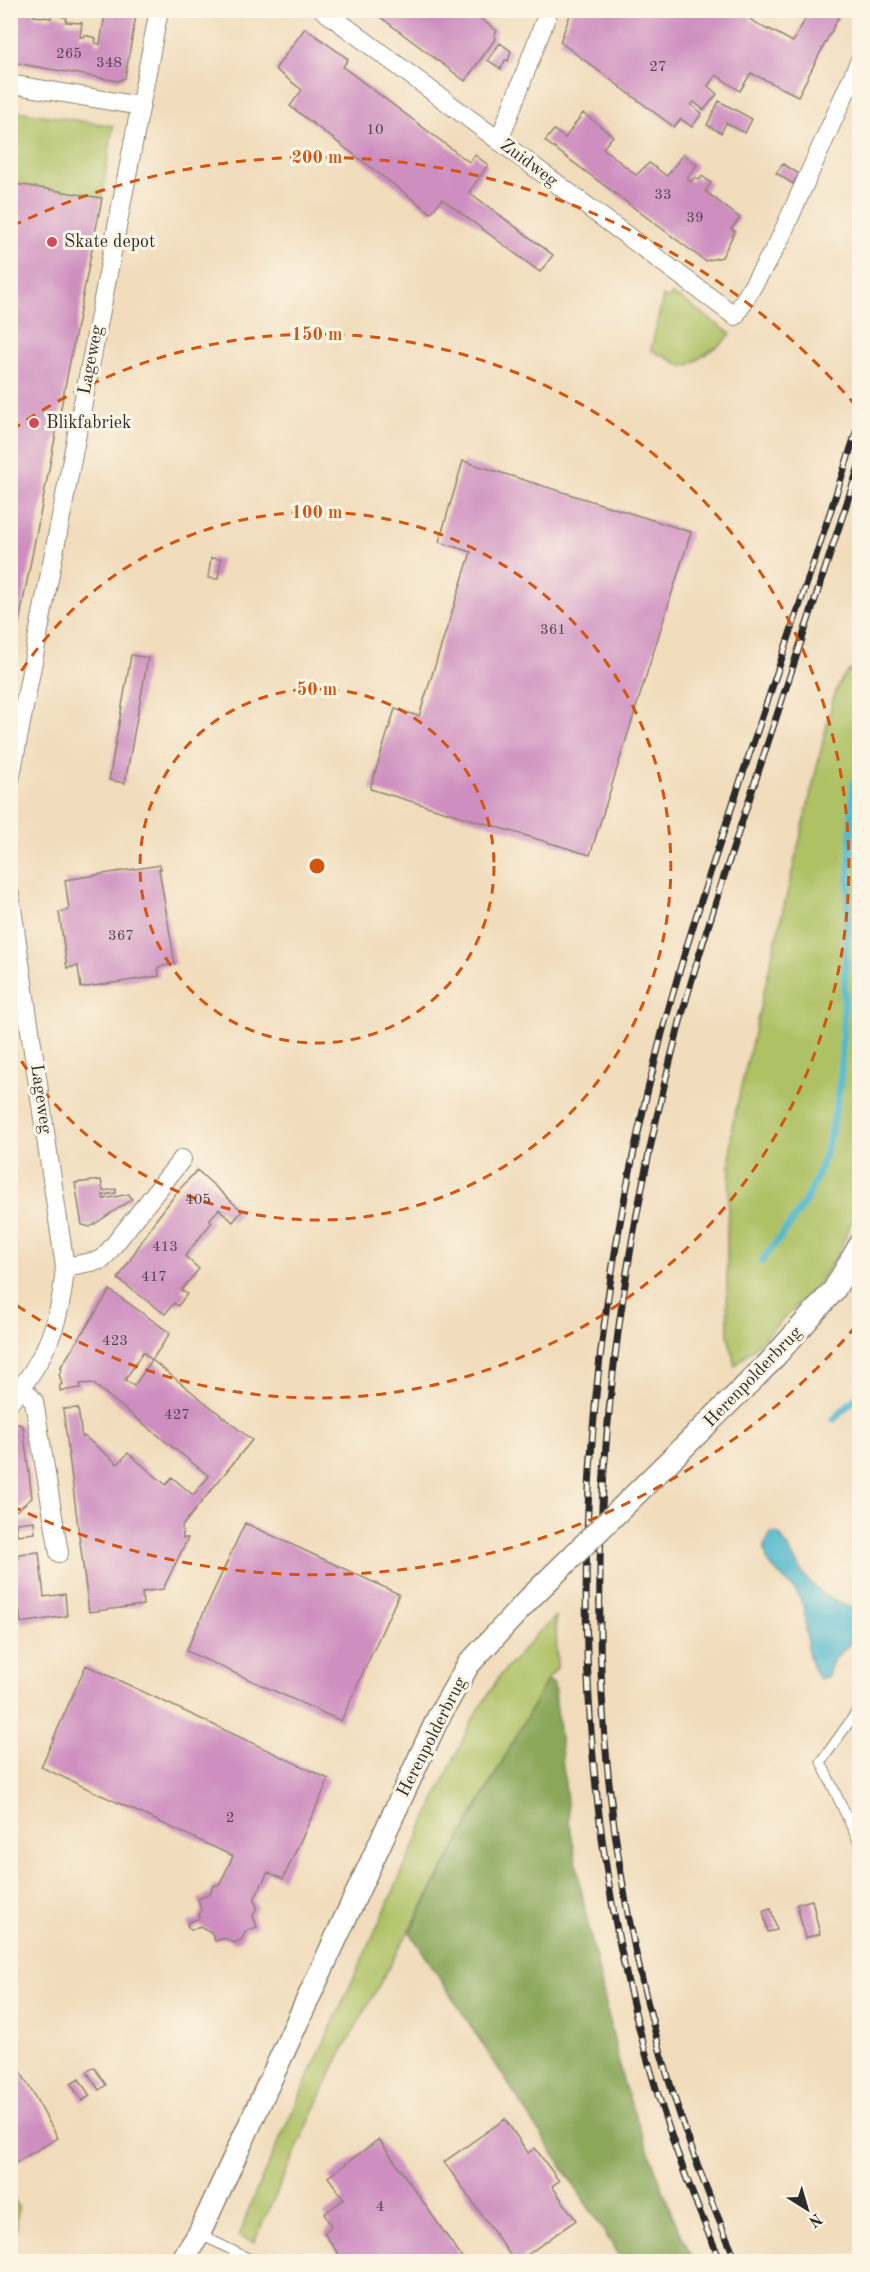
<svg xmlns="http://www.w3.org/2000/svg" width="870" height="2272" font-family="'Old Standard TT',serif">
  <rect width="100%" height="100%" fill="#fcf5e5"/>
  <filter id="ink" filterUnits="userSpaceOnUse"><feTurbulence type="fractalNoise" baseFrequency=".0167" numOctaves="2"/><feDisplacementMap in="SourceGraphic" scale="12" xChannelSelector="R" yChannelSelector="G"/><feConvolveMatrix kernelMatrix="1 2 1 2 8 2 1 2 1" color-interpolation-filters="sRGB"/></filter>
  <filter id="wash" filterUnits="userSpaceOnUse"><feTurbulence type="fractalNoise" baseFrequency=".008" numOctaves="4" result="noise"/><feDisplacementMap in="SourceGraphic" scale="24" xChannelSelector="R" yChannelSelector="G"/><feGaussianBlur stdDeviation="1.35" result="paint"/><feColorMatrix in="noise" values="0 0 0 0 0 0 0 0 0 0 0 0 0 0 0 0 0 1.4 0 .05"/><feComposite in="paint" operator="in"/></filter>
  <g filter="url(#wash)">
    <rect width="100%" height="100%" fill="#f1dcbb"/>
    <path fill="#aec165" stroke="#6c7648" stroke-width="1.5" d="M10,110L113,126L102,198L11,183Z
      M672,294L678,298L679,297L731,334L721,344L689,365L683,366L651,350L663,296L667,299Z
      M859,666V1204L838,1254L814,1289L735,1366L728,1335L727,1291V1230L732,1126L834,695C840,681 844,671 859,666Z
      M556,1617L557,1668L547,1680L335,2065L254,2242L239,2237L252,2200L471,1722L499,1677L539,1632Z
      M11,2193L18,2207L16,2233L11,2237Z"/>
    <path fill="#8aa75a" stroke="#5a6942" stroke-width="1.5" d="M547,1680L554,1684L569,1821L585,1910L623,2082L673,2217L694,2261H623L410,1932Z"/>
    <path fill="#51b9cf" stroke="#3e727d" stroke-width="1.5" d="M771,1533L779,1534C789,1548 796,1565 807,1579C819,1594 841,1605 859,1611V1634L833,1660L827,1677L819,1679L813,1669L808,1653L804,1607L796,1591L768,1563L764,1546Z"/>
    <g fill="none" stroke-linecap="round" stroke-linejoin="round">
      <path stroke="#51b9cf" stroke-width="7" d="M762,1261C773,1246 786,1231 796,1216C825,1174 835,1123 841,1074L853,783
        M834,1419L860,1394"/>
    </g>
    <g id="blocks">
      <path fill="#ce8ec0" d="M10,10L35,12L34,16L51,18L52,14L67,18L66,22L82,23L80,37H84V35L96,38L95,43L100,44L105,14L93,10H137L125,78L118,81L10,62Z
        M371,10H469L497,31L494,36L496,38L465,81Z
        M572,10H755L751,20L768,30L769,29L793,42L810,10H826L839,16L798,96L751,73L740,91L716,75L708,86L717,94L704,110L694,102L691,105L702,113L692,127L681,119L674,127L560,42Z
        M305,28L348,59L343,67L469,162L475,155L488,165L469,192L553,255L540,272L442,199L431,213L290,106L302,90L275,69Z
        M500,43L511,51L508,61L505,60L501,69L488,60Z
        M719,101L752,119L745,133L726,123L721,133L707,125Z
        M583,113L613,136L603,148L636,175L649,163L667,176L683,154L697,165L687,178L691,182L695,177L699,180L702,176L711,183L705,191L740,218L731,229L735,231L722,257L705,261L545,141L554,130L565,138Z
        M783,164L799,174L793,184L776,173Z
        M10,183L102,198L12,658H10Z
        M463,461L691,532L590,855L370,789L395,709L419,716L471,552L439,542Z
        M211,558L221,559L218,579L208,578Z
        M131,655L148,658L125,783L109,780Z
        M160,865L161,869H159L175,964L158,967L159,976L81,988L78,966L67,968L59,912L69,910L65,880Z
        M197,1170L242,1211L233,1222L219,1209L209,1220L212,1222L185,1256L199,1269L181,1290L187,1294L178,1306L174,1303L165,1314L118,1279L152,1225L178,1191Z
        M101,1180L103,1191L116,1189V1193L103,1195L104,1199L129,1194L132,1199L90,1227L82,1225L75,1183Z
        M110,1290L170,1333L152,1360L143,1352L125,1380L134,1386L152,1360L252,1440L182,1526L183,1538H188L163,1589L142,1592L143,1605L89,1612L63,1409L78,1408L82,1438L84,1436L118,1464L128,1453L166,1485L172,1477L193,1495L209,1476L92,1383L80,1384L81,1388L60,1391V1385L62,1384L59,1374L62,1369L60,1368Z
        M16,1423L23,1426L32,1498L16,1511L10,1506V1430Z
        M34,1521L35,1533L17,1535L16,1523Z
        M245,1523L399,1594L341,1721L186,1651Z
        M39,1552L44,1597L65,1594L67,1616L21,1623L15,1578L10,1579V1559L19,1558V1554Z
        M86,1665L329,1779L283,1879L268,1872L254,1900L257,1907L253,1916L257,1927L246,1931L241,1940L235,1943L224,1938L215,1941L211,1932L200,1926L191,1930L187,1925L189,1922L198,1919L201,1910L198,1899L210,1894L213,1886L220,1884L233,1856L41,1767Z
        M812,1900L820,1934L805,1938L797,1904Z
        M771,1909L777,1930L768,1932L763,1911Z
        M13,2058L58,2138L10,2166V2059Z
        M94,2067L106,2085L99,2090L87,2072Z
        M79,2079L90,2096L82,2101L71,2084Z
        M505,2119L528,2153L535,2148L559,2181L552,2186L576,2220L517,2262H515L444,2162Z
        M379,2139L465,2262H387L385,2259L381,2262H344L324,2233L331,2226L324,2214L344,2199L328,2177Z"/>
    </g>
  </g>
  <g filter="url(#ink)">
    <use href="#blocks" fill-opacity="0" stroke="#8e8473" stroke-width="1.5"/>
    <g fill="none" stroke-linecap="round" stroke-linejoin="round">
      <defs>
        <path id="service" d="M860,1707L821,1762L860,1845
          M199,2234L248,2258"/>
        <path id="minor" d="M323,10L735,316L778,243L860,60
          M10,84L140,106
          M499,141L549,10
          M10,780L159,10
          M10,895L65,1267C61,1323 46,1358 10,1402
          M65,1267L102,1260L182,1159
          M22,1387L34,1401L59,1553"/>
        <path id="tertiary" d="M769,1363L834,1290L860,1245
          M181,2262L199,2234L438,1718L468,1665L530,1598"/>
      </defs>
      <use href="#service" stroke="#8e8473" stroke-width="11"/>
      <use href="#minor" stroke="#8e8473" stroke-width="20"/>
      <use href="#tertiary" stroke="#8e8473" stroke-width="25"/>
      <use href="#service" stroke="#fff" stroke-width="9"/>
      <use href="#minor" stroke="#fff" stroke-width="18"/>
      <use href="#tertiary" stroke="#fff" stroke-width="22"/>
      <defs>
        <path id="rail" d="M721,2262C549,1879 556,1438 661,1037C685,945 716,855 746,764C785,650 823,535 860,420
          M737,2262C680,2134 640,1999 619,1861C576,1582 609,1293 680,1022C700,947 725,873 749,800C786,687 823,576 860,463"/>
      </defs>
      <use href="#rail" stroke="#2b2b2b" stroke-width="7"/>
      <use href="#rail" stroke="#fcf5e5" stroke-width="4.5" stroke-dasharray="14" stroke-linecap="butt"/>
      <defs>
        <path id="tertiary-bridge" d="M530,1598L769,1363"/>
      </defs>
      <use href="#tertiary-bridge" stroke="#8e8473" stroke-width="25" stroke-linecap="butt"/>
      <use href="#tertiary-bridge" stroke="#fff" stroke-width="22"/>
    </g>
  </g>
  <g fill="none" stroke="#d5540f" stroke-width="3" stroke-dasharray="10 8">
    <circle cx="317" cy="866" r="177"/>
    <path d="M12 686A354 354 0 1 1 12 1046"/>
    <path d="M12 430A532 532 0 1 1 12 1302"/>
    <path d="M856 1326A709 709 0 0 1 12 1506M12 226A709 709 0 0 1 856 406"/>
  </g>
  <g fill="#d1495b" stroke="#fcf5e5" stroke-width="2">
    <circle cx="52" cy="242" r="6"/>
    <circle cx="34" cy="423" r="6"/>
  </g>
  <g text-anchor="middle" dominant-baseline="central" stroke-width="6" stroke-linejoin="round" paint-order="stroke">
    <g font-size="15" fill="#544450">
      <text x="69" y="54">265</text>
      <text x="109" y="63">348</text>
      <text x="658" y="67">27</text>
      <text x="375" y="130">10</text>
      <text x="663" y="195">33</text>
      <text x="695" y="218">39</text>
      <text x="553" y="630">361</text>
      <text x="121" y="936">367</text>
      <text x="198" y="1200">405</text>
      <text x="165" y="1247">413</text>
      <text x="154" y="1277">417</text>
      <text x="115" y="1341">423</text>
      <text x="177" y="1415">427</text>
      <text x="230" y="1818">2</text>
      <text x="380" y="2207">4</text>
    </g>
    <g font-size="18" fill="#2b2b2b" stroke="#fcf5e5">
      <text transform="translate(529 163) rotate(37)">Zuidweg</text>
      <text transform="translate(91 360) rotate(-79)">Lageweg</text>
      <text transform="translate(41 1099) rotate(82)">Lageweg</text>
      <text transform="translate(753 1377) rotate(-46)">Herenpolderbrug</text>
      <text transform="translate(432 1737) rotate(-63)">Herenpolderbrug</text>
    </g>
    <g font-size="18" fill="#2b2b2b" stroke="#fcf5e5" text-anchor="start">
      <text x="64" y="242">Skate depot</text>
      <text x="46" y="423">Blikfabriek</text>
    </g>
  </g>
  <circle cx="317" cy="866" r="9" fill="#d5540f" stroke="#fcf5e5" stroke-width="3"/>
  <g font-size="18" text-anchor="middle" font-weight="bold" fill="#d5540f" stroke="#fcf5e5" stroke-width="6" stroke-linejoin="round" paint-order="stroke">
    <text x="317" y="163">200 m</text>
    <text x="317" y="340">150 m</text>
    <text x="317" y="518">100 m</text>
    <text x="317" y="695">50 m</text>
  </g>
  <rect width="870" height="2272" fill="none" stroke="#fcf5e5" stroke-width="36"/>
  <g transform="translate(807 2209) rotate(143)" stroke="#fcf5e5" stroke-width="4.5" paint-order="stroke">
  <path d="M0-4.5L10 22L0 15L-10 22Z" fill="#2b2b2b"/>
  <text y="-9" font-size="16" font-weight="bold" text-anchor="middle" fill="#2b2b2b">N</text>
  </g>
</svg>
